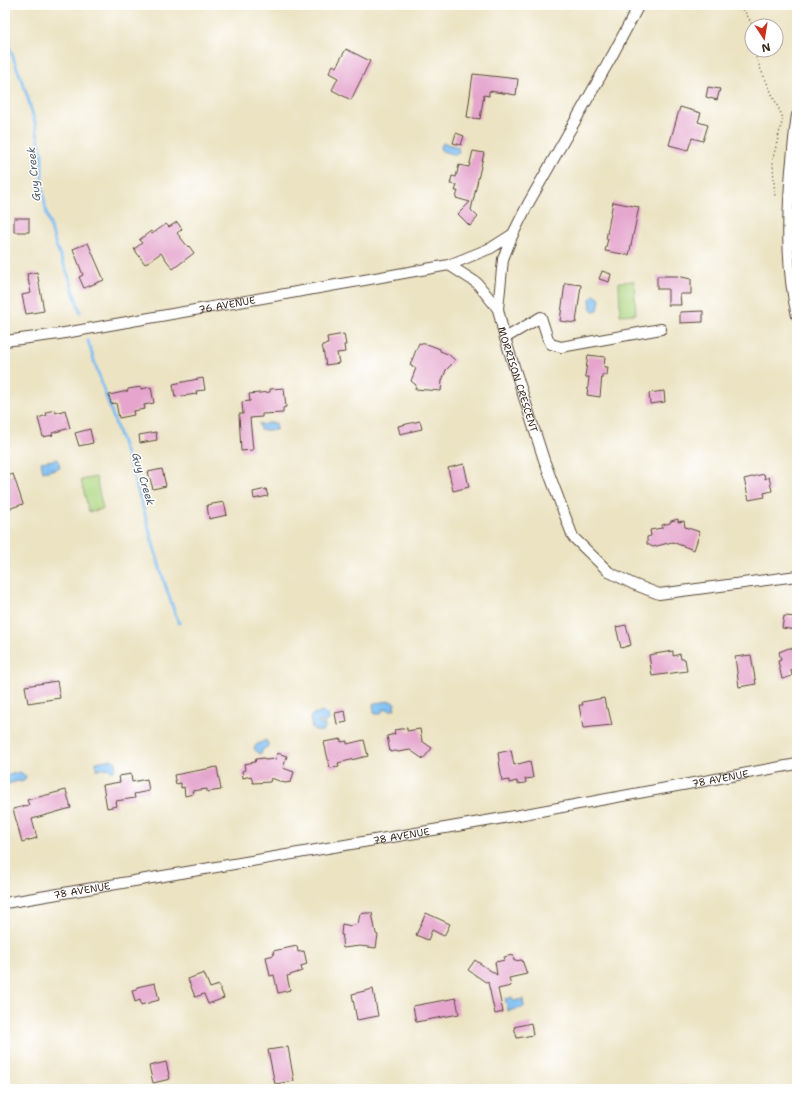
<svg xmlns="http://www.w3.org/2000/svg" width="802" height="1094" font-family="'Shantell Sans',sans-serif">
  <rect width="100%" height="100%" fill="#fff"/>
  <filter id="ink" filterUnits="userSpaceOnUse"><feTurbulence type="fractalNoise" baseFrequency=".025" numOctaves="2"/><feDisplacementMap in="SourceGraphic" scale="8" xChannelSelector="R" yChannelSelector="G"/><feConvolveMatrix kernelMatrix="1 2 1 2 8 2 1 2 1" color-interpolation-filters="sRGB"/></filter>
  <filter id="wash" filterUnits="userSpaceOnUse"><feTurbulence type="fractalNoise" baseFrequency=".012" numOctaves="4" result="noise"/><feDisplacementMap in="SourceGraphic" scale="16" xChannelSelector="R" yChannelSelector="G"/><feGaussianBlur stdDeviation="0.9" result="paint"/><feColorMatrix in="noise" values="0 0 0 0 0 0 0 0 0 0 0 0 0 0 0 0 0 1.4 0 .05"/><feComposite in="paint" operator="in"/></filter>
  <g filter="url(#wash)">
    <rect width="100%" height="100%" fill="#ece3c3"/>
    <path fill="#add580" stroke="#74804f" d="M634,281L636,314L620,315L619,282Z
      M96,477L103,509L89,512L81,480Z"/>
    <path fill="#7cbdf1" stroke="#5c7488" d="M444,143L458,147L459,153L455,155L442,151L440,149L442,144Z
      M594,295L598,296L600,299L598,310L593,311L591,309L590,299Z
      M259,423L264,425L266,423H276V430H260Z
      M58,459L60,468L43,472L41,462Z
      M390,701L395,703L394,707L395,708L394,710L393,709L391,711L388,709L383,710L381,714H376L374,713L373,705L374,703Z
      M323,712L328,714L329,720L324,723L319,721V724L325,725V728L323,731H317L312,728L310,718L313,714Z
      M266,740L269,746L262,750V753L260,754L257,752L254,749L256,745Z
      M111,759L116,762V765L114,770L111,771L108,768L97,770L96,762Z
      M20,772L26,776L25,778L26,779L22,782L18,781L8,784L6,783L5,776Z
      M510,997H512L513,1001L523,999L524,1007L508,1011L505,998L509,999Z"/>
    <g fill="none" stroke-linecap="round" stroke-linejoin="round">
      <path stroke="#7cbdf1" stroke-width="3" d="M5,35L27,95L35,123L42,154V184L46,211L56,246L69,277L80,312
        M88,341C102,389 121,436 136,485C151,531 160,578 179,623"/>
    </g>
    <g id="blocks">
      <path fill="#e5a5cd" d="M346,49L370,61L351,100L332,90L338,78L329,73L333,65L336,67Z
        M473,74L518,79L516,95L489,91V96L484,95L480,119L467,117Z
        M708,87L720,89L717,100L706,97Z
        M680,107L701,113L698,122L708,125L703,141L692,138L688,150L669,145Z
        M456,133L464,136L461,145L453,143Z
        M473,151L484,153L471,210L478,217L470,226L458,214L470,202L456,198L458,191H455L457,185L450,184L452,176L456,177L459,165L469,167Z
        M613,202L639,207L629,255L605,251L608,239H606Z
        M14,218H29V232H14Z
        M177,222L182,229L177,233L188,247L189,246L194,253L173,269L161,253L145,264L134,249L142,243L139,240L151,231L152,234L166,224L169,227Z
        M88,243L104,280L84,288L79,277L83,275L73,249Z
        M602,271L611,274L609,282L599,279Z
        M37,272L44,311L26,314L22,295L31,293L27,274Z
        M657,276H677L691,279V294H680L681,305H668V289H657Z
        M565,283L581,285L576,323L560,321Z
        M703,311V322L680,323V312Z
        M344,334L346,345H344L345,352L337,353L339,363L326,365L322,345L328,344L327,337Z
        M419,343L430,345L440,349V351L448,354L455,360L453,363L446,370L442,381L441,391L415,389L416,385L411,381L416,368L410,365Z
        M588,355L605,357L604,367H608L607,375H602L600,397L587,395L589,377H585Z
        M203,378L205,390L196,391L197,394L175,397L173,384Z
        M141,387V389L151,387L154,403L144,405L145,409L133,411L134,415L119,418L116,403L111,404L109,395L128,391V389Z
        M284,388L286,407L283,408V413L262,414V417L250,418L253,450L241,451L239,414H243L242,402L250,401L249,394L270,392V389Z
        M664,391L665,402L650,404L649,393Z
        M55,410L56,413L65,410L70,428L52,433L53,435L43,437L38,418L47,415L46,412Z
        M420,421L422,429L400,434L398,426Z
        M90,429L93,443L79,446L75,433Z
        M156,432L157,440L140,443L139,435Z
        M464,464L469,487L453,491L448,468Z
        M162,469L166,486L153,489L148,472Z
        M13,474L23,504L5,510V477Z
        M764,474L765,479L769,477L772,491L764,493L765,497L749,500L744,479Z
        M266,489L268,496L254,499L253,492Z
        M224,502L227,515L209,519L207,505Z
        M678,519V522L684,521L685,527L700,532L694,550L672,542L653,547L647,544V537L651,536L650,530L662,528V525L670,523L671,521Z
        M784,616L797,617V630L782,628Z
        M626,625L631,645L621,648L616,627Z
        M789,648L797,649V668L791,670L792,676L782,679L778,661L781,660L779,652Z
        M673,651V656L680,654L681,659H685L687,671L652,676L649,655Z
        M751,655L756,684L739,687L735,657Z
        M57,681L60,698L28,703L25,686Z
        M604,698L606,708H608L612,725L583,728L579,705H583L582,702Z
        M345,711L347,722L337,724L335,713Z
        M407,728V731L420,729L422,741L432,748L423,759L410,750L398,752L396,751L390,752L387,736L395,734L394,730Z
        M341,739V742L347,741V744L364,740L368,756L338,763L339,767L330,768L324,742Z
        M511,750L514,765L530,761L533,778L525,779L526,783L517,784V781L509,783V780L502,781L498,753Z
        M277,753L287,756L283,768L294,772L291,782L285,783L271,778L270,782L253,783L251,776L243,778L242,771L245,770L244,764L255,762L256,759L264,758L265,760L276,759Z
        M217,767L221,790L207,792V789L192,791L193,794L185,796L184,787L181,788V783L176,784L174,775Z
        M131,774L132,782L147,779L149,791L134,794L135,798L116,801L117,806L107,808L103,785L120,782L119,776Z
        M66,790L71,808L32,819L37,838L22,842L13,809L29,805L27,800Z
        M366,913H372L376,934L378,935L376,948L360,946L343,948L342,942L343,935H341L342,924L351,926L358,924L360,914Z
        M426,913L450,924L444,936L432,930L428,940L416,935Z
        M297,946L298,952L304,951L307,964L301,966L302,971L287,976L290,990L278,993L274,975L270,976L266,957L274,955L273,951Z
        M513,955L514,961L522,960L527,974L509,978L511,986L498,989L503,1012L495,1014L488,982L487,983L468,970L475,960L497,975L495,962L505,960L504,957Z
        M204,973L210,988L219,985L224,998L208,1004L204,994L195,997L188,979Z
        M155,983L159,1000L141,1005L140,1000L135,1002L132,990L137,989V987Z
        M373,989L378,1016L357,1020L352,994Z
        M456,998L459,1014L416,1022L413,1006Z
        M531,1023L533,1035L517,1038L514,1027Z
        M288,1047L294,1081L275,1084L268,1050Z
        M166,1062L170,1079L153,1083L149,1066Z"/>
    </g>
  </g>
  <g filter="url(#ink)">
    <use href="#blocks" fill-opacity="0" stroke="#564637" stroke-width="1"/>
    <g fill="none" stroke-linecap="round" stroke-linejoin="round">
      <defs>
        <g id="minor">
          <path id="s1" d="M639,5L612,56L528,204L513,234L503,259L498,309L504,335L544,460L573,537L609,572L633,584L659,594L797,576"/>
          <path d="M797,115C794,134 793,152 791,170C787,219 786,268 797,316"/>
          <path d="M449,265L477,283L498,309"/>
          <path d="M505,338L541,317L548,339L551,344L561,347L661,329"/>
          <path id="s2" d="M5,341L59,334L449,265L491,248L513,234"/>
          <path id="s3" d="M5,903L492,820L797,764"/>
        </g>
      </defs>
      <use href="#minor" stroke="#564637" stroke-width="12"/>
      <path stroke="#564637" stroke-width="1.5" stroke-dasharray="1 3" stroke-linecap="butt" d="M736,5L745,12L753,26
        M753,50L761,70L783,118L773,158V166L775,197"/>
      <use href="#minor" stroke="#fff" stroke-width="10"/>
    </g>
  </g>
  <g text-anchor="middle" dominant-baseline="central" stroke-width="3" stroke-linejoin="round" paint-order="stroke">
    <g font-size="10" fill="#3b2a1e" stroke="#fff">
      <text stroke="none"><textPath href="#s2" startOffset="225">76 AVENUE</textPath></text>
      <text stroke="none"><textPath href="#s1" startOffset="412">MORRISON CRESCENT</textPath></text>
      <text stroke="none"><textPath href="#s3" startOffset="726">78 AVENUE</textPath></text>
      <text stroke="none"><textPath href="#s3" startOffset="402">78 AVENUE</textPath></text>
      <text stroke="none"><textPath href="#s3" startOffset="78">78 AVENUE</textPath></text>
    </g>
    <g font-size="11" font-style="italic" fill="#525d68" stroke="#fff">
      <text transform="translate(34 174) rotate(-96)">Guy Creek</text>
      <text transform="translate(143 479) rotate(73)">Guy Creek</text>
    </g>
  </g>
  <rect width="802" height="1094" fill="none" stroke="#fff" stroke-width="20"/>
  <g transform="translate(764 38) rotate(168)"><circle r="19" fill="#ffffff" stroke="#b1aaa5"/>
  <path d="M0-3L7 15L0 10L-7 15Z" fill="#c8321e"/>
  <text y="-6" font-size="11" font-weight="bold" text-anchor="middle" fill="#3b2a1e">N</text>
  </g>
</svg>
